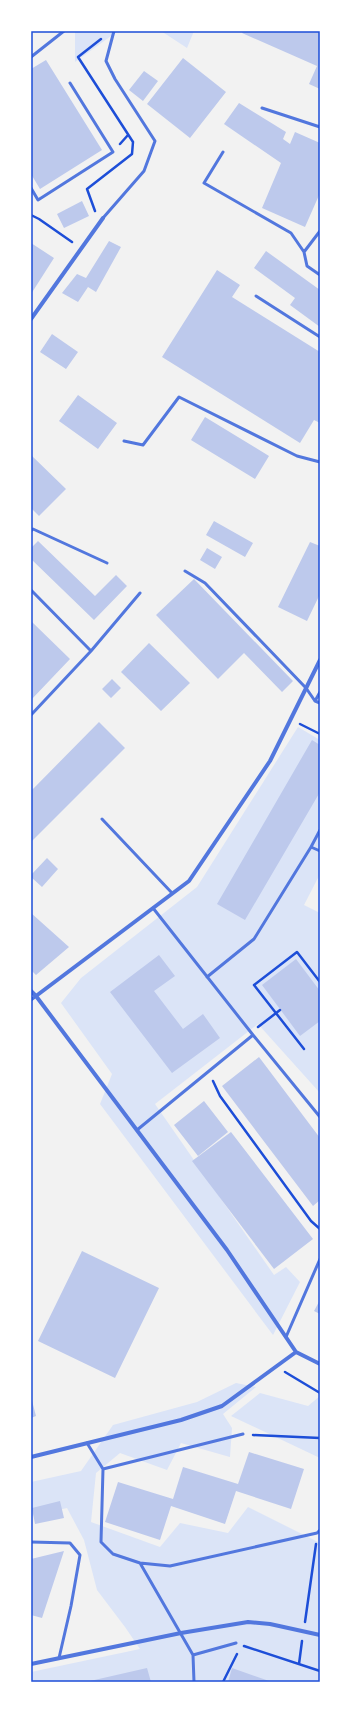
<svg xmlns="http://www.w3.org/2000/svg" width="351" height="1713" font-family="'Fira Sans Condensed',sans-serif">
  <rect width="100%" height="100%" fill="#f2f2f2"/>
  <path fill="#dbe4f7" d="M75,31H118L75,62Z
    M161,31H194L187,48Z
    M298,727L320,740V874L304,905L320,913V1093L258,1024L155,1104L274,1275L286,1267L300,1282L273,1335L100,1104L112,1074L61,1003L81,978L197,887Z
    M236,1383L256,1387L223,1414L232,1428L230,1457L181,1443L167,1470L120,1453L96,1473L91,1522L160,1547L180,1523L228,1533L248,1507L320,1543V1682H31V1672L140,1649L125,1627L97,1590L84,1540L67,1508L31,1516V1482L81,1471L113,1425L197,1402Z
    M260,1393L308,1406L320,1396V1458L231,1416Z"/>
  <path fill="#bdc9ec" d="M243,31H320V89L309,84L317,66L242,33Z
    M183,58L226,92L190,138L147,104Z
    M46,60L102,150L40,189L31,174V69Z
    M144,71L158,81L143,101L129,90Z
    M239,103L286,132L283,139L290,144L295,132L320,143V193L305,227L262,208L281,163L224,124Z
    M82,201L89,216L64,228L57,214Z
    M109,241L121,247L96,292L88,287L78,302L62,293L77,274L86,278Z
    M31,243L54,258L31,294Z
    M266,251L320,290V327L290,305L295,298L254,268Z
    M217,270L240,285L232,297L320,352V423L314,420L300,443L162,357Z
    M52,334L78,352L66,369L40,352Z
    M78,395L117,423L98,449L59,421Z
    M205,417L269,456L255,479L191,440Z
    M31,455L66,489L39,516L31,508Z
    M214,521L253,543L245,557L206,535Z
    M38,541L95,596L116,575L127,586L94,620L31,559V548Z
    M310,542L320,546V594L307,621L278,607Z
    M207,548L222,557L215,569L200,560Z
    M194,579L293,681L282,692L244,653L218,679L156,615Z
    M31,621L70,659L31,700Z
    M149,643L190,683L161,711L121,672Z
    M112,679L121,688L111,698L102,689Z
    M99,722L125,748L31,842V791Z
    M312,740L320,745V792L245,920L217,904Z
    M47,858L58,869L42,887L31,877V875Z
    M31,913L69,947L36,975L31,970Z
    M159,955L175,976L154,991L183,1029L203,1014L220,1038L172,1073L110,992Z
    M296,959L320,991V1021L300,1036L262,985Z
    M259,1057L320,1138V1200L313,1206L222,1086Z
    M204,1101L228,1132L198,1156L174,1125Z
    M231,1132L313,1239L274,1269L192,1161Z
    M82,1251L159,1288L115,1378L38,1341Z
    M320,1300V1314L314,1311Z
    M31,1397L36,1416L31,1418Z
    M249,1452L304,1469L291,1509L236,1491L225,1524L171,1506L160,1540L105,1522L118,1482L173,1499L183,1467L238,1484Z
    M60,1501L64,1518L35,1524L32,1508Z
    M64,1551L42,1618L31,1615V1559Z
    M147,1668L151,1682H90V1681Z
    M232,1668L272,1682H228Z"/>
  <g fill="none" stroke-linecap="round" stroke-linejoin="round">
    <path stroke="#1d4ed8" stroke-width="2.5" d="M120,144L128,135
      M95,211L87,189L132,154L133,142L78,57L101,39
      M31,215L39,219L72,242
      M300,724L320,734
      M258,1027L280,1010
      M304,1049L254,985L297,952L320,982
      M213,1081L220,1096L311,1221L320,1229
      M285,1372L320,1393
      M253,1435L320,1438
      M305,1622L316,1544
      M244,1646L320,1671
      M299,1664L302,1641
      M223,1682L237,1654"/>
    <path stroke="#5277de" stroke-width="3" d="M31,57L64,31
      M262,108L320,127
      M223,152L204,183L291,233L304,252
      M31,188L38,200L113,152L70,83
      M103,218L144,171L155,141L115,79L106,61L114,31
      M320,231L304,252L307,266L320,275
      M256,296L320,337
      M124,441L143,445L179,397L297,456L320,462
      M31,531L33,529L107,563
      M185,571L205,583L306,688L315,701L320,703
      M31,590L91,651L31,715
      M91,651L140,593
      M315,701L320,692
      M102,819L172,893
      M320,830L311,847L320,851
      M153,908L253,1035
      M207,977L254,939L311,847
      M31,1000L36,996
      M137,1130L253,1035L320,1117
      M286,1337L320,1259
      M87,1443L103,1469L243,1434
      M103,1469L101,1542L113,1554L140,1563L170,1566L317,1533L320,1530
      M31,1542L70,1543L80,1555L71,1606L59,1658
      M140,1563L193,1655L194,1682
      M193,1655L236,1643"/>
    <path stroke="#5277de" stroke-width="4" d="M31,319L103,218
      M31,991L36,996L227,1250L296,1352
      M36,996L189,881L270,761L320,660
      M296,1352L320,1364
      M31,1457L181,1420L222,1406L296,1352
      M31,1664L181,1633L248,1622L270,1624L320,1635"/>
  </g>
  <rect width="351" height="1713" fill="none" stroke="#ffffff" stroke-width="64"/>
  <rect x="32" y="32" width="287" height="1649" fill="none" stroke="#1d4ed8" stroke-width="1.5"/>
</svg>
